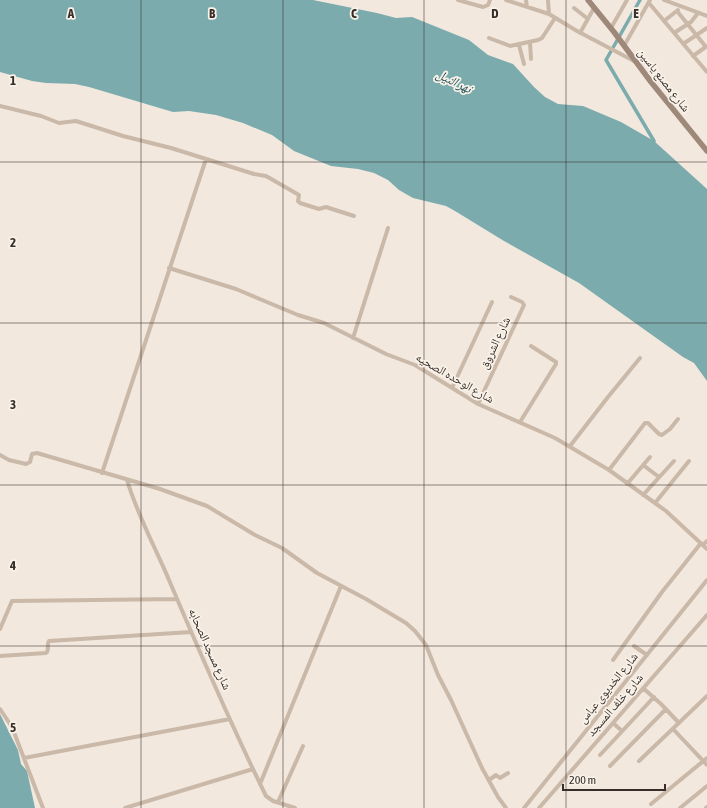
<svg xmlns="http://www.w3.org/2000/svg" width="707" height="808" font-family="'Asap Condensed','Noto Naskh Arabic',sans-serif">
  <rect width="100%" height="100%" fill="#f2e8dd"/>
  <path fill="#7cabae" d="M0,0H313L377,13L396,18L412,17L469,40L488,55L513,64L534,87L545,97L558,104L583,106L621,122L654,141L707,189V381L694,363L683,357L579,283L504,241L455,211L446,206L413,198L399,190L388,180L374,173L358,169L331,166L294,151L272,135L243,123L216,115L189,111L173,112L89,87L75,84L46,83L32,81L0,72Z
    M0,714L18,750L21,764L27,771L35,808H0Z"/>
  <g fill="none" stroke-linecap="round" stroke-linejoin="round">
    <path stroke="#7cabae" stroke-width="3.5" d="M640,0L606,60L654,141"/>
    <path stroke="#cab9a9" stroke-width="4" d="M458,0L483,7L488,5L490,0
      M506,0L549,14L577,31L634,61
      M526,0L527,7
      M548,0L549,14
      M664,0L707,16
      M649,3L707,72
      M574,8L588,19
      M677,11L706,47
      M664,21L678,10
      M611,28L627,0
      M580,33L594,8
      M674,33L691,22L698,13
      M489,38L510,46L538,40L542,38L555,18
      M530,42L531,59
      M683,44L707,28
      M519,45L524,64
      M624,46L650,0
      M693,56L707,46
      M0,106L41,116L59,123L76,121L123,136L171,148L254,174L266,176L299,195L298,201L300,203L319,209L326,207L354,216
      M169,268L236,289L298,315L324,323L386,354L415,365L478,404L555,438L609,470L655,503L666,511L707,549
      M353,338L388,228
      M452,388L492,302
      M478,404L524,305L522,302L511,297
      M520,422L556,364V362L531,346
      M570,446L608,397L640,358
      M0,455L9,460L26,464L30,462L32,454L37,453L160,489L207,506L255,535L282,548L317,573L366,599L406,623L415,631L426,645L438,675L451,700L482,768L498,797L506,808
      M643,465L659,477
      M609,470L645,423H648L659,434L662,435L670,429L678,419
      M102,473L206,159
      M127,480C137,514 155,547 169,580C200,653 231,725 266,796L273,801L295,808
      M627,484L650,457
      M643,495L674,461
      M655,503L689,461
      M703,545L707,541
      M0,629L12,601L177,599
      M634,646L647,655
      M0,656L46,653C50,650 46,645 49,641L191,632
      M613,660L662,592L701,543
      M643,688L661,704L679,723
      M0,709L12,727L43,808
      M613,723L622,731
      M673,729L707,765
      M600,755L654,697
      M24,758L230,719
      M639,761L707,696
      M610,766L666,709
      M489,780L496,775L500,778L508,773
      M260,784L341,586
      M278,802L303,746
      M651,804L707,758
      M125,808L253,769
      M524,808L707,580
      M539,808L707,615
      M680,808L707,786
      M706,808L707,807"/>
    <path stroke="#9d887a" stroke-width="5.5" d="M588,0L614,32L651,82L707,151"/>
  </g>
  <path fill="none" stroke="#372d29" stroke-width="1" stroke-opacity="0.55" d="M141,0V808M283,0V808M424,0V808M566,0V808M0,162H707M0,323H707M0,485H707M0,646H707"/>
  <g text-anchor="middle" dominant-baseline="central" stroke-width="3.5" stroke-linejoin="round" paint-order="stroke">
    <g font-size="12" fill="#372d29" stroke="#f9f2e9">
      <text transform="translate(664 80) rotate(52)">شارع مصنع ياسين</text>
      <text transform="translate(495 343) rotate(-65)">شارع الشروق</text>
      <text transform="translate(455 378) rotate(30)">شارع الوحده الصحيه</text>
      <text transform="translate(210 649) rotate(66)">شارع مسجد الصحابه</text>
      <text transform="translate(608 688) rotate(-51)">شارع الخديوى عباس</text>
      <text transform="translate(615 705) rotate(-49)">شارع خلف المسجد</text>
    </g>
    <g font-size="13" font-style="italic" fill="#1f5258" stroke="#f9f2e9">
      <text transform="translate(454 81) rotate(26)">نهر النيل</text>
    </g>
  </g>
  <g font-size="13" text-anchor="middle" font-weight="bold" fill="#372d29" stroke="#f9f2e9" stroke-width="3.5" stroke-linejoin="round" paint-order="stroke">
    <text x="71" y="18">A</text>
    <text x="212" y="18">B</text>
    <text x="354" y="18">C</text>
    <text x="495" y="18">D</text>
    <text x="636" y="18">E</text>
    <text x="13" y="85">1</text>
    <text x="13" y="247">2</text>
    <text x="13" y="409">3</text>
    <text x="13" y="570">4</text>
    <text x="13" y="732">5</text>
  </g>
  <path d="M563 784v6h102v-6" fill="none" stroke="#372d29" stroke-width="2"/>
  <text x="569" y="784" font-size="12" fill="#372d29" stroke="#f9f2e9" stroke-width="3" paint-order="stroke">200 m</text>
</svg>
